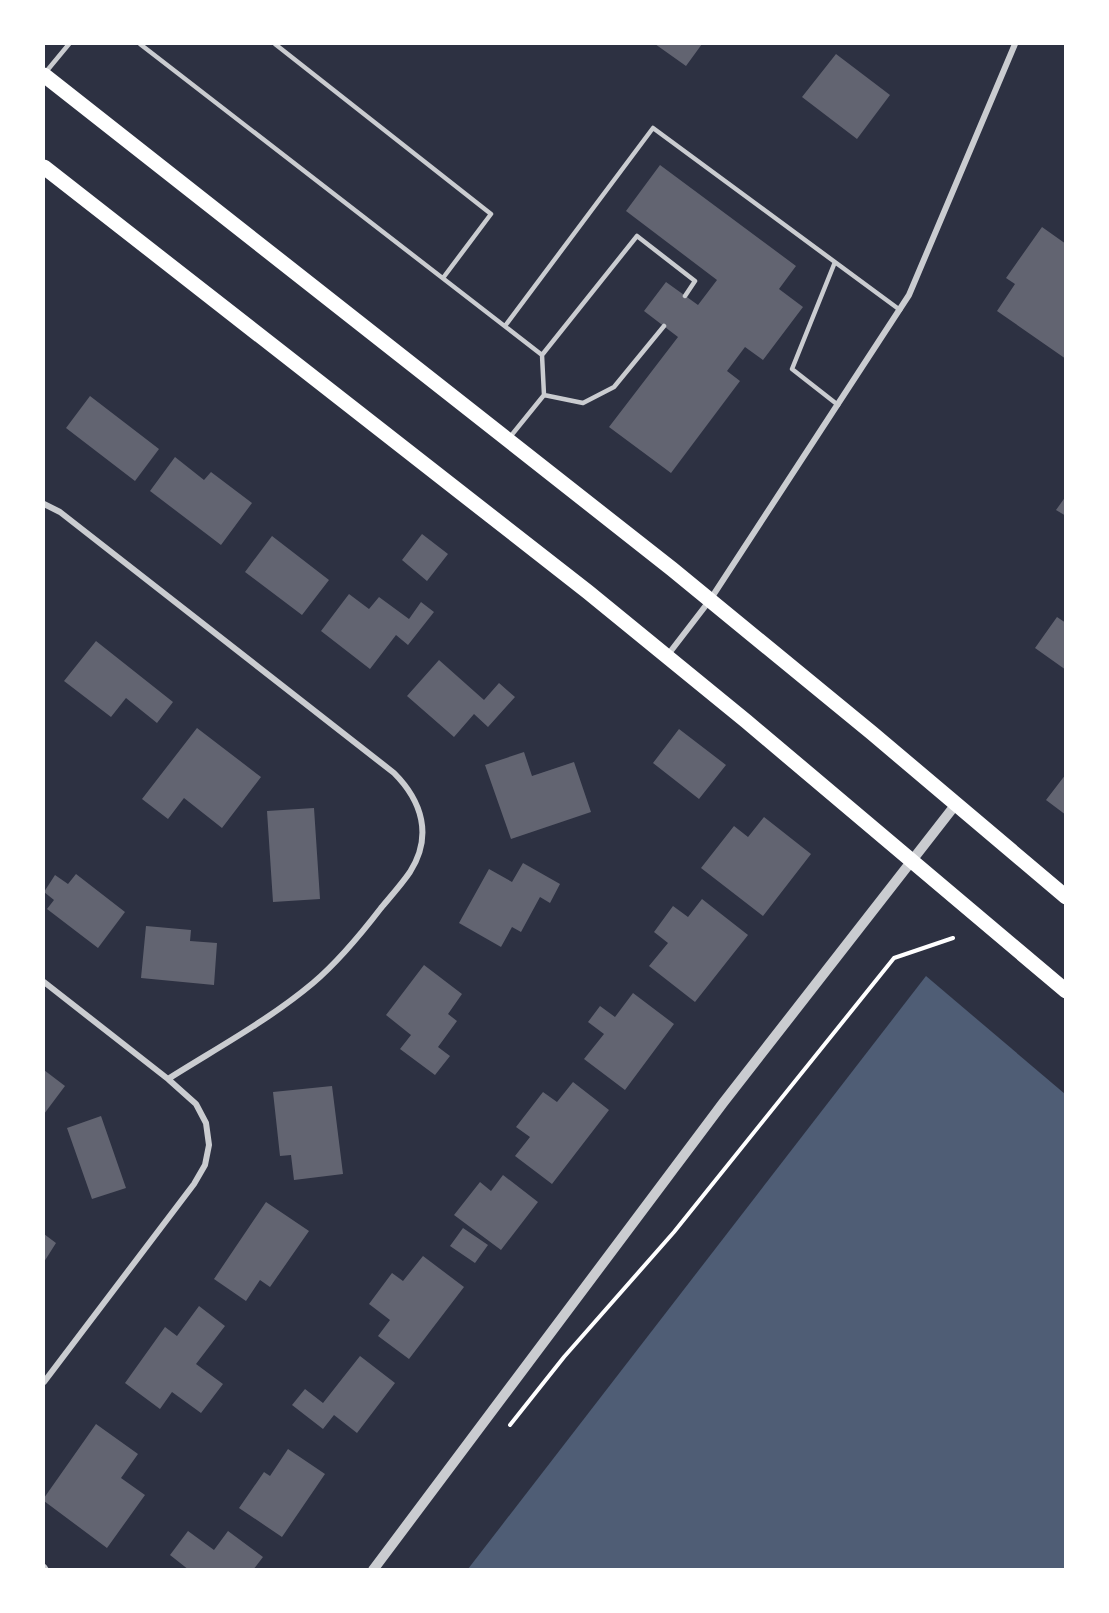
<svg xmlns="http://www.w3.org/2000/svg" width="1109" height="1613" font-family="'PT Sans',sans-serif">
  <rect width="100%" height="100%" fill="#2d3142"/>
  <path fill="#4f5d75" d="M926,976L1065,1094V1569H468Z"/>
  <path fill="#626471" d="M655,44H702L686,66Z
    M836,54L890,95L857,139L802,97Z
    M660,165L796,266L779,289L803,307L763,360L745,347L727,371L740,381L671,473L609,427L678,337L644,311L666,282L698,305L717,280L626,211Z
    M1042,227L1066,244V359L997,311L1015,284L1006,278Z
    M90,396L159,449L135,481L66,428Z
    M175,457L204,480L211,472L252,503L221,545L150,491Z
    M1066,496V516L1056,510Z
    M422,534L448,554L427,581L402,560Z
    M272,536L329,580L302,615L245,572Z
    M349,594L369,609L379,597L409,619L421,602L434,612L408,645L396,635L370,669L321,631Z
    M1057,617L1066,623V670L1035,648Z
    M96,641L173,702L157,723L126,698L111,717L64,681Z
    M439,660L484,700L499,683L515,697L488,727L474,714L454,737L407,696Z
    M197,728L261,777L222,828L184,798L168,819L142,799Z
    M679,729L726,765L699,799L653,763Z
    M524,752L532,776L574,762L591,812L511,839L485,765Z
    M1066,774V815L1046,800Z
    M314,808L320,899L273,902L267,811Z
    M764,817L811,854L763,916L701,868L734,826L748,837Z
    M523,863L560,884L550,903L540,897L521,932L512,927L501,947L459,923L489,869L512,882Z
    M76,874L125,912L98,948L47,909L54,900L44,892L55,875L68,884Z
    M702,899L748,935L695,1002L649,966L668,943L654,932L673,906L688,917Z
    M146,926L191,930L190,941L217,943L214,985L141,978Z
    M424,965L462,994L448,1014L457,1021L438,1047L450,1056L435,1075L400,1049L411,1035L386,1015Z
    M633,993L674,1024L625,1090L584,1059L604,1034L588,1022L600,1006L615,1017Z
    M44,1070L65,1086L44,1114Z
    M573,1082L609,1110L552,1184L515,1156L530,1137L516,1127L543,1092L557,1102Z
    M332,1086L343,1174L294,1180L291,1155L280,1156L273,1092Z
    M101,1116L126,1188L92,1199L67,1128Z
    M503,1175L538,1202L501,1250L454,1215L480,1182L491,1191Z
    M266,1202L309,1231L270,1287L260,1280L246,1301L214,1279Z
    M463,1228L488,1245L475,1263L450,1246Z
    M44,1234L56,1243L44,1262Z
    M423,1256L464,1287L409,1359L378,1336L390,1320L369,1304L392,1273L403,1281Z
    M199,1306L225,1326L196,1364L223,1384L201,1413L172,1392L160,1409L125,1383L165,1327L177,1336Z
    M360,1356L395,1383L357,1433L334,1415L323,1429L292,1405L305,1389L323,1403Z
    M96,1424L138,1454L121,1478L145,1495L107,1548L44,1501V1498Z
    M288,1449L325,1474L282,1537L239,1508L264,1472L270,1476Z
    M188,1531L214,1550L228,1531L263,1557L253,1570H189L170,1555Z"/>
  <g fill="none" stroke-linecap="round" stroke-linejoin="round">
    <path stroke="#fff" stroke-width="4" d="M510,1425L564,1357L674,1232L894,958L953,938"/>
    <path stroke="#caccd0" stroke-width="4.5" d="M140,44L542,355L637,236L695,281L685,296
      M275,44L491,214L443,278
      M45,73L69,44
      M835,262L792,369L838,405
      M505,326L653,128L900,310
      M542,355L544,395
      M510,437L544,395L583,403L614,387L664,326"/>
    <path stroke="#caccd0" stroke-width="6" d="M44,504L60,512L394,773C422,801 433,836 410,872C401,885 391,896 381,908C361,934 339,961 313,983C269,1020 217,1048 168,1079
      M667,656L710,600L909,295L1015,44
      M44,982L168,1079L196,1104L206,1123L209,1145L205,1165L194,1184L44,1382
      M44,1567L46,1570"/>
    <path stroke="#caccd0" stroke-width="10" d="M373,1570L723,1103L956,804"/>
    <path stroke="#fff" stroke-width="15" d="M44,75L672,569L872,733L1066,897
      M44,167L588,592L746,721L1066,991"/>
  </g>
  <rect width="1109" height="1613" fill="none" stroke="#ffffff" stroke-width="90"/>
</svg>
